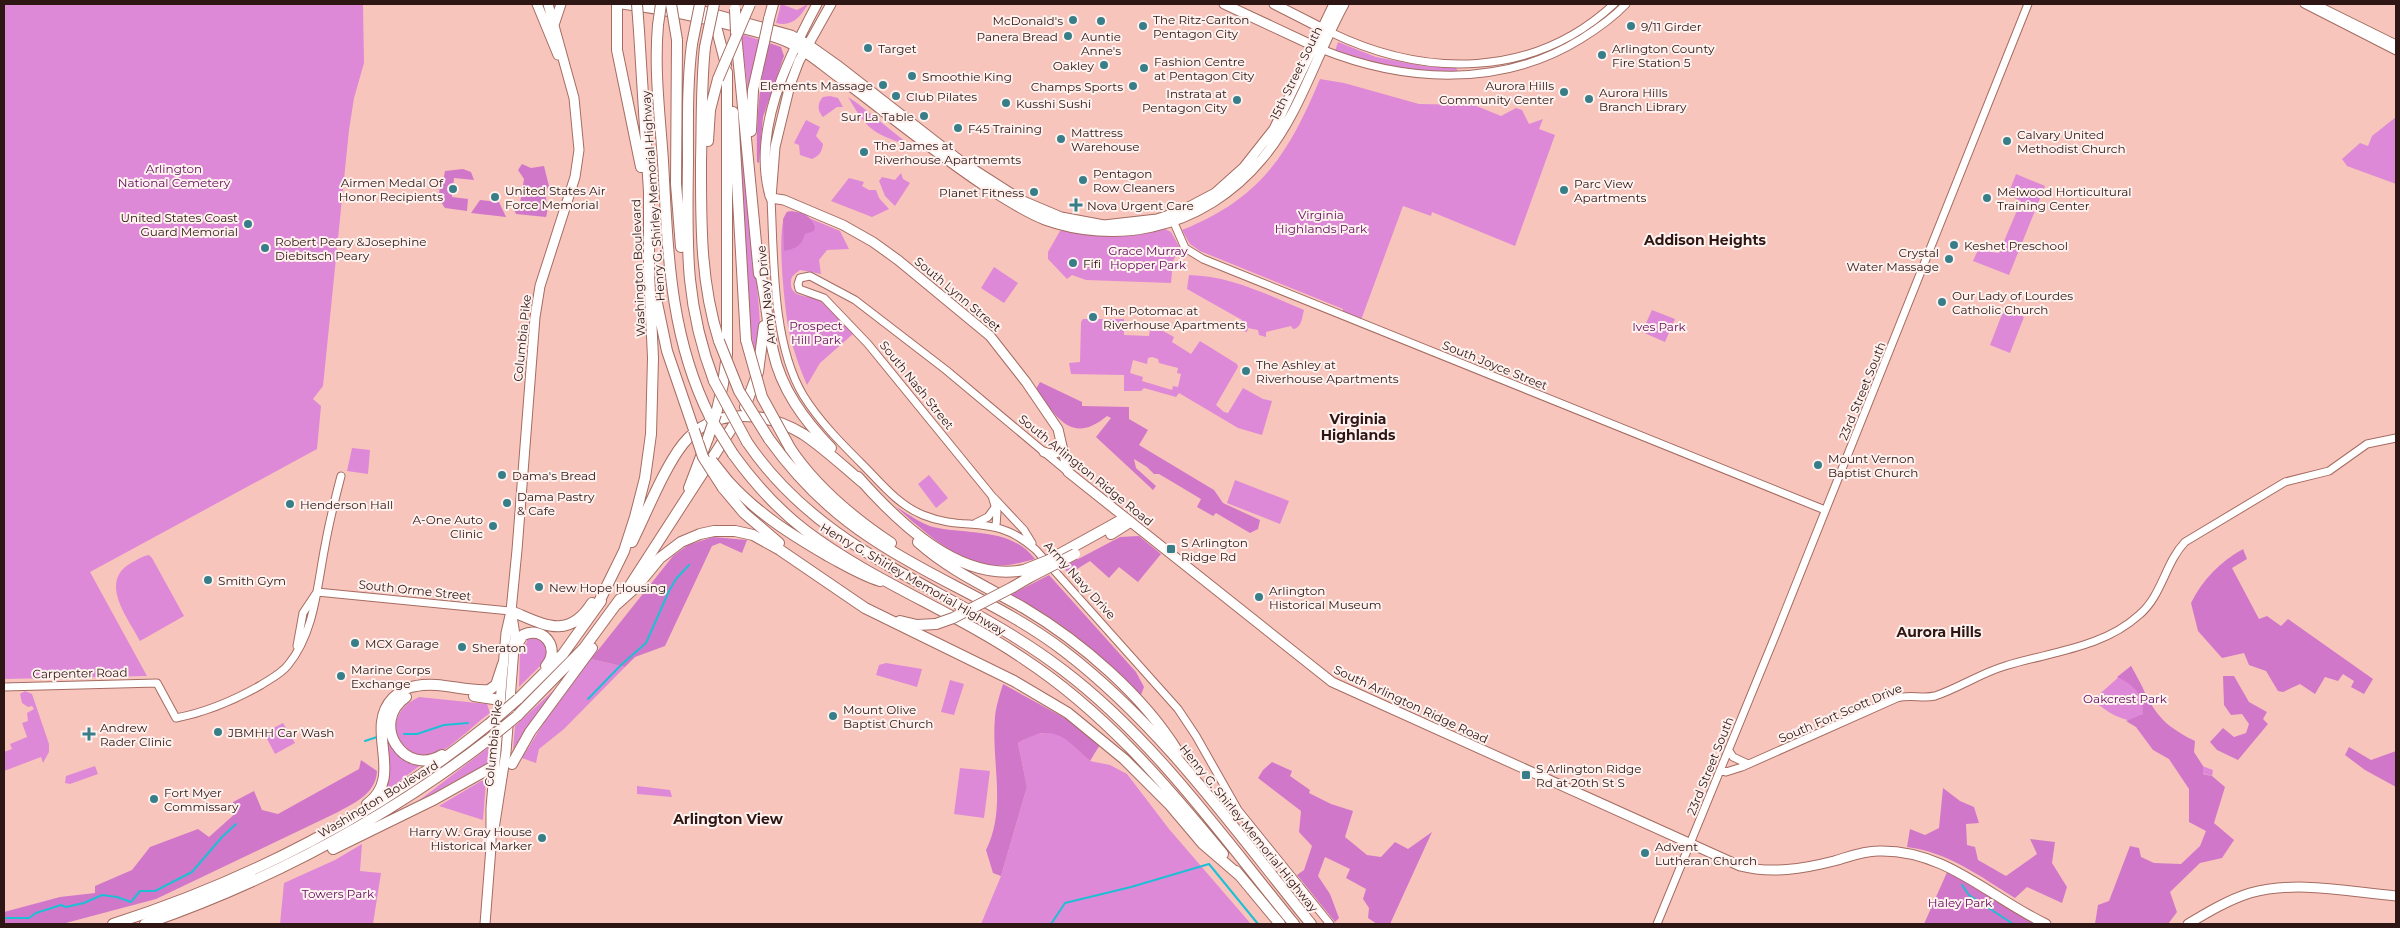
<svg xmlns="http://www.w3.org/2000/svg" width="2400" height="928" font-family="Montserrat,sans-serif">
  <rect width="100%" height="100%" fill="#f8c5bc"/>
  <path fill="#de89d7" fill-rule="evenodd" d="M4,4H363L364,63L354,98L349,130L323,386L313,399L321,406L317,449L90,572L147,676L4,679Z
    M781,4L797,10L808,4C800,17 793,27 776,23Z
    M741,34L760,40L748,91Z
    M1338,42L1376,57L1423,66L1456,68L1458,71C1428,81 1365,61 1335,51Z
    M1320,79L1344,83L1419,104L1474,105L1501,116L1516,108L1522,110L1529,124L1543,119L1539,129L1555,135L1515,246L1432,212L1431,216L1403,206L1361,320L1342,313L1343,309L1200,251L1190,244L1182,230C1261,198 1288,155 1320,79Z
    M830,96L838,98L843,107H837L823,117C817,110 817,104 823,97Z
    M848,97L857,103L912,147C874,133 869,133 848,97Z
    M741,115L759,308L760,324L756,362C741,282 743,197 739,116Z
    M2396,117V184L2347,166L2342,159L2360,143L2368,146L2372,136Z
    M806,120L820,127L816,136L823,144C822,152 819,156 812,159L800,155L799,145L794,143Z
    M901,173L903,179L910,183L895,206L885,196L879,181L882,177L895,180Z
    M2016,174L2045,186L2009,275L1973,261L1978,250L1999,253L2021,201L2008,195Z
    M849,178L864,182L862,186L869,190H876L879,198L889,209L872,217L831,201Z
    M792,211L840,231L849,249L827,250L819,260L821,274L800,270C796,273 791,276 791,281C789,300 811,294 820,301C832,310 842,323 853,334L820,363L807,385C799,367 792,346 788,326C785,306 775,226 787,212Z
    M1165,229L1171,232L1180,248L1173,261L1171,283L1086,280L1072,275L1067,279L1048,259V252L1060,231H1153Z
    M994,267L1018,283L1004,303L981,288Z
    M1189,275C1230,276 1266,294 1304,310C1302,317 1302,328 1293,329L1291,326L1266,332V337L1259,335L1258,330L1248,328L1247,332L1243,331L1240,325L1242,320L1187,289Z
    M2004,309L2024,317L2010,353L1990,345Z
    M1652,310L1675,319L1665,342L1642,332Z
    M1083,319H1124V335L1149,336L1150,330L1163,331L1174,337L1172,342L1191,354L1200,341L1237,364L1238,367L1216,405L1224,412L1228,413L1243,388L1263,399L1272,401L1262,435L1238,428L1179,393L1176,397L1144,388L1141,391H1124V375L1071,374L1069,363L1080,362L1081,322ZM1152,357L1158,359L1159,363L1178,368L1177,373L1181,374L1178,387L1173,386L1172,390L1142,381L1143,377L1130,373L1133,360L1147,364L1148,358Z
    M352,448L370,450L368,474L347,471Z
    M929,475L948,498L936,508L918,484Z
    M1235,480L1289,501L1280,524L1227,503Z
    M149,555L152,558L184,616L140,641C128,618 98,582 131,563C137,560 142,556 149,555Z
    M535,637L542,640L549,649L546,660L519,687L520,652L527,642V639Z
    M591,659L625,667L564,729L539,749L536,763L522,758L543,724Z
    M886,663L922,669L917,687L876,675L879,665Z
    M2131,666L2143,688L2146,707L2194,763L2213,770L2212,776C2170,764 2166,759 2141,723C2121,720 2109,714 2093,700Z
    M950,680L964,684L954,715L941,712Z
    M555,689L556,690L513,749L515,726Z
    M25,691L32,694L49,744V752L43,763L41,757L4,771V752L12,749L10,744L27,737L22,723L28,721L27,713L34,709L32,706L28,707L22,703L20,694Z
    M419,697L487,704L490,713C477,722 451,748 438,753C399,767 376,716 419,697Z
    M283,723L295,743L275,754L264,733Z
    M388,731L422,764L385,792L384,739Z
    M1053,732L1070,742L1090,761L1110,765L1127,774L1169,829L1251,924H981L1001,876L1027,787L1018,743L1031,735Z
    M489,747L487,764L417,802Z
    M95,766L98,774L70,784L65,783L66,776Z
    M960,768L990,771L984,818L954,814Z
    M481,781H486L483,820L439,806Z
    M637,786L670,790L672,797L637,794Z
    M362,844L360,871L381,873L373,924H280L284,883L335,860Z"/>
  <path fill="#d177ca" d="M769,43L781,47L784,56L763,117L759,163L757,162C756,122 759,82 769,43Z
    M522,164L531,168L544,166L549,186C542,196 550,206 546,217L516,214L511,203H520L524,179L518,170Z
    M463,169L471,172L474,180L454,178L452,197L468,199L467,211L445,208C438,198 439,196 440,182H443L445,171Z
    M480,200L499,202L506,217L471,213Z
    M787,212C799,210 811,215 815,227L814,231L805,234C801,247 796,248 784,251L783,219Z
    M1040,382L1082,402V406L1129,407V419L1148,430L1139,445L1214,490L1223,503L1260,520L1258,529L1250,533L1216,513L1213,516L1197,507L1201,499L1159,474H1154L1147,467L1134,459L1136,468L1156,486L1153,490L1096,437L1111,418L1107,416C1071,446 1056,416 1036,389Z
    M895,506C906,513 920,523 933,527C967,535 1011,527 1035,559C1021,563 1007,566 993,566C958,564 920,528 895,506Z
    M1139,536L1161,554L1138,582L1119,567L1109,578L1090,561L1069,574L1063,567L1120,537Z
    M713,537L747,540L742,553L720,543L712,546L665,646L635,657L625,667L591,659L673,556L688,545Z
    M2243,549L2247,559L2232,568L2259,619L2267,616L2281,626L2288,619L2373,679L2364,694L2351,687L2354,681L2343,674L2338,681L2325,677L2315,694L2300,684L2283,692L2278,691L2266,671L2249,665L2244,653L2222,658L2198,631L2191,603C2203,579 2220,562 2243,549Z
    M1049,575L1136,672L1144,687L1141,695C1098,653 1065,623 1010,595Z
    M2131,666C2153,705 2152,720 2195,741L2194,752L2203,766V774L2212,776L2225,787L2214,823L2234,840L2222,858L2200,863L2170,892L2177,912L2168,924H2095L2098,905L2109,901L2130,846L2139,848L2141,857L2154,863L2181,864L2200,846L2206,831L2189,822V789L2169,759L2153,750L2136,727L2126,721L2143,714C2143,694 2134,685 2117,677Z
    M2223,676H2234L2249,702L2267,712L2263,719L2268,724L2238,760L2217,750L2210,742L2223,728L2234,737L2246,733L2249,724L2242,714L2231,715L2224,705Z
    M1003,684L1072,722L1101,743L1090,761C1064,737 1053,722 1018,743L1027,787L1001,876L993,873L986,850C1007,808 991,762 995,717C996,706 1000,694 1003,684Z
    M2349,747L2371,760L2396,751V787L2365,770L2345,755Z
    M361,760L377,771C376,794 354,803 336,813L156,899L62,924H4V912L60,897L95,893V886L132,870L150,847L198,829L209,837L237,812L233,802L254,791L262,810L278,814L359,769Z
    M1272,762L1292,771L1290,776L1310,790L1309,793L1331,804L1353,811L1345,837L1367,855L1381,857L1395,842L1408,849L1432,832L1390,924H1377L1368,918L1369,908L1363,899L1366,889L1346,878L1350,869L1325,857L1318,876L1330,894L1339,918L1335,922L1297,875L1304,870L1312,846L1299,832L1301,811L1258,778L1263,770Z
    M1943,788L1960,801L1974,807L1979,823L1966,824L1967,845L1975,847L1978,860L2006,876L2037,854L2030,839L2055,842L2052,863L2067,887L2062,903L2027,887L2015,898C1981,877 1948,852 1907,847L1910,829L1925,835L1939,828Z
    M1948,870L2035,924H1924Z"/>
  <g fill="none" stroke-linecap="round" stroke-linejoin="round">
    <path stroke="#1ebfd5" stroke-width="2" d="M588,699L621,665L646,643L669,591L676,579L689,565
      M404,734H417L444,725L468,723
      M365,741L377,737
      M1962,885L1969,895L2013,924
      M4,918H29L36,913L61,905L66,907L84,903L102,895L117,897L131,902L140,891H155L192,872L222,837L236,824
      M1051,924L1065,903L1131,887L1209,864L1258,924"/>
    <defs>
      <path id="minor" d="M2304,4L2396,51
        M2315,4L2396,44
        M1330,32C1425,78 1533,79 1614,4
        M1321,49C1405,83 1502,88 1581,39C1597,29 1613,18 1626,4
        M771,198C774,258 772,343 803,395C819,421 841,443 862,464C881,483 898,505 923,515C967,533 994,512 1036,550L1178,709L1196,736L1238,810L1330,924
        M1171,216L1185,248L1203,259L1825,510
        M994,498L1024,530L1032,543
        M976,523L988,517L996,506
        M996,526L997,512L992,496L868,344L824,298L799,289L798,284L800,278L810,276L855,300L946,370L1068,472
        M317,592L511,611
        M297,646L303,613L317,592
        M4,687L157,683L176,718C207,712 233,701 261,685C270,679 281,674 288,665C315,632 317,586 325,546C329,523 335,499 341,476
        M1729,751L1733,757L1748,764
        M1721,770L1726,772L1742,767L1897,698C1910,694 1922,699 1935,696C1959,688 1981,673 2005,666C2050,652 2103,648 2139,615C2162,596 2165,563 2185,542L2285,482L2329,471L2367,444L2396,438
        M1657,924L1776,634L2028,4"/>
      <path id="major" d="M537,4L558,55
        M622,4C661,9 699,17 737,27C754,32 773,35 789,43C808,52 824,67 841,79C889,115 936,154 986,187C1005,199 1024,212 1045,220C1078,232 1118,235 1152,227C1195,218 1234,193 1262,159C1300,114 1316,55 1344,4
        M678,4L791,35L809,45L840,67L962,162L1023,201L1061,217L1104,225L1157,219L1181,211L1215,193L1244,167L1274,129L1334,4
        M1224,4L1316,47
        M1274,4L1325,30
        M554,25L561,4
        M770,196C752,130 787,60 817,4
        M771,198L784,200L843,225L873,242L898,260L990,336L1026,382L1058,429L1068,472L1332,682L1740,866C1771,874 1803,869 1834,861C1848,857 1863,851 1878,851C1945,849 1989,897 2046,924
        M771,198L775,147L790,85L799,61L831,4
        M1044,452L1050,454L1056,453L1061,442
        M494,829L506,752L515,635L512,616
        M485,924L491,847V808L506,633L511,611L517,550L535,317L540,286L575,177L579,150L574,98L548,4
        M2188,924C2208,912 2228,900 2250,893C2297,880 2349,892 2396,896"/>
      <path id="highway" d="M617,4V50L641,167
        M769,19L773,4
        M658,25C654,70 660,116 663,161C668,251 669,335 710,417
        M717,30L726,65
        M736,34L759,274
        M677,40L676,184L681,247
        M692,44C687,83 688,123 688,162C687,244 684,302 714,381
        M705,47C701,84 702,123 701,161C701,223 700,281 719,341
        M733,112L746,340
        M751,131L753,90L764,42
        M708,141L710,110L718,79
        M759,267C766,295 767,323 773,351C781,389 804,420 831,448
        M657,303L667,351L694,430
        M745,407L758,372L764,326
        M716,414L723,384L727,354V72
        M769,439C797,478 831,512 871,538C933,580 1004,605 1064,651C1162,726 1234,829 1311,924
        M747,442C826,559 956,588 1063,670C1154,739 1222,836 1294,924
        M790,448C816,487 852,517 891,543
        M733,454C754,483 777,509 806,531C872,581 955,612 1024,659C1103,711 1163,781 1223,854
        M858,477C897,521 959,583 1024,570
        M728,481C757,513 790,534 828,556C845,565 861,575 880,581
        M689,488L708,438
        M723,488L744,513L779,543
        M1111,534L1130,522
        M632,542C646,514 664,468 683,444C713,406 765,411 803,434C824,448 843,466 862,482
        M918,542C949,570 987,587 1024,608C1081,642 1143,695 1178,752
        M1049,560L1125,518
        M629,587L733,426
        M1013,587L1030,577
        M617,604L637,586L660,558L681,542L700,534L714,531H735L753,535L780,550L865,608L1014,681L1068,713L1124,759L1170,805L1203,844L1239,875
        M597,606L624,551L635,517L645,478L651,434L653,358L649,272V192L639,31
        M511,611C543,624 568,641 592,603
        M900,621L917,625L936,624
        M514,649L523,635C544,625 561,649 546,666
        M474,696L500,700
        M406,697C369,723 404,778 442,755
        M518,699L563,654L601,601
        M517,716L584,648L620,599
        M512,764L530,732L592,648
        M367,804C406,776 363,729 393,698C399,692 407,687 416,686C440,681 465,692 489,690L496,685L503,664
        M333,849L435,799L494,766
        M1236,871L1280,924
        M113,924C248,881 378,814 489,724
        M145,924C269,881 384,820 488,740"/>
    </defs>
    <use href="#minor" stroke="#a56c62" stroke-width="9"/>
    <use href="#major" stroke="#a56c62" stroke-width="11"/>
    <use href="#highway" stroke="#a56c62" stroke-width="12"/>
    <use href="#minor" stroke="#fff" stroke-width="7"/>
    <use href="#major" stroke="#fff" stroke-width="9"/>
    <use href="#highway" stroke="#fff" stroke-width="10"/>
    <defs>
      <path id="highway-bridge" d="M637,4L639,31
        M671,4L677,40
        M735,9L736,32
        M658,25L661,4
        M764,42L769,19
        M692,44L700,4
        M705,47L714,4
        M718,79L750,4
        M746,340L762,397L790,448
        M719,341L739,391L769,439
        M714,381L747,442
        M710,417L733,454
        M694,430L703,457L723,488
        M708,438L716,414
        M712,461L728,481
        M1024,570L1049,560
        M1030,577L1075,554
        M936,624L953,618L1013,587
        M489,724L518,699
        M488,740L517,716"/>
    </defs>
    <use href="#highway-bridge" stroke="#a56c62" stroke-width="12" stroke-linecap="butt"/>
    <use href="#highway-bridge" stroke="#fff" stroke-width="10"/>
  </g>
  <g fill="#377e89" stroke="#fef1ee" stroke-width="2">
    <circle cx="1073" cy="20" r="5"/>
    <circle cx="1101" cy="21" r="5"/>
    <circle cx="1143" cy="26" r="5"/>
    <circle cx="1631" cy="26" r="5"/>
    <circle cx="1068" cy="36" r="5"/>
    <circle cx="868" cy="48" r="5"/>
    <circle cx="1602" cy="55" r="5"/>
    <circle cx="1104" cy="65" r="5"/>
    <circle cx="1144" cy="68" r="5"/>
    <circle cx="912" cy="76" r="5"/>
    <circle cx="883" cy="85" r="5"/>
    <circle cx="1133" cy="86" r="5"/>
    <circle cx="1564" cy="92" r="5"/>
    <circle cx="896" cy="96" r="5"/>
    <circle cx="1589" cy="99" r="5"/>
    <circle cx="1237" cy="100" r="5"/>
    <circle cx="1006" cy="103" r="5"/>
    <circle cx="924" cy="116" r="5"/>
    <circle cx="958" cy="128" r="5"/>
    <circle cx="1061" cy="139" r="5"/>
    <circle cx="2007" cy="141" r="5"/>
    <circle cx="864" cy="152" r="5"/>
    <circle cx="1083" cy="180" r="5"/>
    <circle cx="453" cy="189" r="5"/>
    <circle cx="1564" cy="190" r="5"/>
    <circle cx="1034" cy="192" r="5"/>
    <circle cx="495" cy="197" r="5"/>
    <circle cx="1987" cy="198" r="5"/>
    <path d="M1073.5 197.5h5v5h5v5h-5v5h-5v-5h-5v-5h5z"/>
    <circle cx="248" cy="224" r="5"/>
    <circle cx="1954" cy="245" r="5"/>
    <circle cx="265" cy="248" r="5"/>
    <circle cx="1949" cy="259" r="5"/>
    <circle cx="1073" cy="263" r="5"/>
    <circle cx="1942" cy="302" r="5"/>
    <circle cx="1093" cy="317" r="5"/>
    <circle cx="1246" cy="371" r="5"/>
    <circle cx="1818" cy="465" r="5"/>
    <circle cx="502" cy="475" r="5"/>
    <circle cx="507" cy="503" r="5"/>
    <circle cx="290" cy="504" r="5"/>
    <circle cx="493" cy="526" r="5"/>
    <rect x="1166" y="544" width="10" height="10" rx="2.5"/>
    <circle cx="208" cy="580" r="5"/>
    <circle cx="539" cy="587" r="5"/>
    <circle cx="1259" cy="597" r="5"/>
    <circle cx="355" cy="643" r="5"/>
    <circle cx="462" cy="647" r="5"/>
    <circle cx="341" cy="676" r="5"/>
    <circle cx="833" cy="716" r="5"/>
    <circle cx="218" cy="732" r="5"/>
    <path d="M86.5 726.5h5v5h5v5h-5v5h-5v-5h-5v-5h5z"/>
    <rect x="1521" y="770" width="10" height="10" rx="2.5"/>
    <circle cx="154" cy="799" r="5"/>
    <circle cx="542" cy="838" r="5"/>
    <circle cx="1645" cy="853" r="5"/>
  </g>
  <g text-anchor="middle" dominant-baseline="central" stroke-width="4" stroke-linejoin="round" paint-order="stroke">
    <g font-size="12" fill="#2d1613" stroke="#fef1ee" text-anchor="start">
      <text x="1153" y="19">The Ritz-Carlton<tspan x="1153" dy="14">Pentagon City</tspan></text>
      <text x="1063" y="20" text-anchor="end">McDonald's</text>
      <text x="1641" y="26">9/11 Girder</text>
      <text x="1058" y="36" text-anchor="end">Panera Bread</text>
      <text x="1101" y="36" text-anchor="middle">Auntie<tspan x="1101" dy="14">Anne's</tspan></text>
      <text x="878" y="48">Target</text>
      <text x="1612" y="48">Arlington County<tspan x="1612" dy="14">Fire Station 5</tspan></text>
      <text x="1154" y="61">Fashion Centre<tspan x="1154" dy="14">at Pentagon City</tspan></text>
      <text x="1094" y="65" text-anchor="end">Oakley</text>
      <text x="922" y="76">Smoothie King</text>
      <text x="873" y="85" text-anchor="end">Elements Massage</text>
      <text x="1554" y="85" text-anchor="end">Aurora Hills<tspan x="1554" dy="14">Community Center</tspan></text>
      <text x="1123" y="86" text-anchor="end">Champs Sports</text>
      <text x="1599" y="92">Aurora Hills<tspan x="1599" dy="14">Branch Library</tspan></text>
      <text x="1227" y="93" text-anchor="end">Instrata at<tspan x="1227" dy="14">Pentagon City</tspan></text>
      <text x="906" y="96">Club Pilates</text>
      <text x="1016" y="103">Kusshi Sushi</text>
      <text x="914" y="116" text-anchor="end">Sur La Table</text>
      <text x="968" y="128">F45 Training</text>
      <text x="1071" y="132">Mattress<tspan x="1071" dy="14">Warehouse</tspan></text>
      <text x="2017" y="134">Calvary United<tspan x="2017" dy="14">Methodist Church</tspan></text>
      <text x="874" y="145">The James at<tspan x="874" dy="14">Riverhouse Apartmemts</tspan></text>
      <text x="1093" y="173">Pentagon<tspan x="1093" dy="14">Row Cleaners</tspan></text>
      <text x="443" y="182" text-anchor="end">Airmen Medal Of<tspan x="443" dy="14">Honor Recipients</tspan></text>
      <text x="1574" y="183">Parc View<tspan x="1574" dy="14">Apartments</tspan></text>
      <text x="505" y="190">United States Air<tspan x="505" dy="14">Force Memorial</tspan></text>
      <text x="1997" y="191">Melwood Horticultural<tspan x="1997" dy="14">Training Center</tspan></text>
      <text x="1024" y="192" text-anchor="end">Planet Fitness</text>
      <text x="1087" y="205">Nova Urgent Care</text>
      <text x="238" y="217" text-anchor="end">United States Coast<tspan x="238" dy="14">Guard Memorial</tspan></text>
      <text x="275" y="241">Robert Peary &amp;Josephine<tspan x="275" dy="14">Diebitsch Peary</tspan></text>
      <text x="1964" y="245">Keshet Preschool</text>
      <text x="1939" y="252" text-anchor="end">Crystal<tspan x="1939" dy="14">Water Massage</tspan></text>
      <text x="1083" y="263">Fifi</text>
      <text x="1952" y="295">Our Lady of Lourdes<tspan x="1952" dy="14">Catholic Church</tspan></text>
      <text x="1103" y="310">The Potomac at<tspan x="1103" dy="14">Riverhouse Apartments</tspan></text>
      <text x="1256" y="364">The Ashley at<tspan x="1256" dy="14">Riverhouse Apartments</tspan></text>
      <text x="1828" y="458">Mount Vernon<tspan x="1828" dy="14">Baptist Church</tspan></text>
      <text x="512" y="475">Dama's Bread</text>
      <text x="517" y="496">Dama Pastry<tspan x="517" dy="14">&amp; Cafe</tspan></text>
      <text x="300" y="504">Henderson Hall</text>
      <text x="483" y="519" text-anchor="end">A-One Auto<tspan x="483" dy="14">Clinic</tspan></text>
      <text x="1181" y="542">S Arlington<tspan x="1181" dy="14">Ridge Rd</tspan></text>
      <text x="218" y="580">Smith Gym</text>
      <text x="549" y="587">New Hope Housing</text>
      <text x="1269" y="590">Arlington<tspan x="1269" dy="14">Historical Museum</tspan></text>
      <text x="365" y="643">MCX Garage</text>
      <text x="472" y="647">Sheraton</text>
      <text x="351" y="669">Marine Corps<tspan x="351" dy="14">Exchange</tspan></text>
      <text x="843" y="709">Mount Olive<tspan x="843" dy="14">Baptist Church</tspan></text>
      <text x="100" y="727">Andrew<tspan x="100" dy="14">Rader Clinic</tspan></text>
      <text x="228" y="732">JBMHH Car Wash</text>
      <text x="1536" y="768">S Arlington Ridge<tspan x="1536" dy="14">Rd at 20th St S</tspan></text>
      <text x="164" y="792">Fort Myer<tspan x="164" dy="14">Commissary</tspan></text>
      <text x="532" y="831" text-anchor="end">Harry W. Gray House<tspan x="532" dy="14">Historical Marker</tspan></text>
      <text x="1655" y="846">Advent<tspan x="1655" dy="14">Lutheran Church</tspan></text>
    </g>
    <g font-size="12" fill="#2d1613" stroke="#fef1ee">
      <text transform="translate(1296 73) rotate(-64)">15th Street South</text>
      <text transform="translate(653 196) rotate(-94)">Henry G. Shirley Memorial Highway</text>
      <text transform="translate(638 268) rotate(-92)">Washington Boulevard</text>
      <text transform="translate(958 294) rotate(40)">South Lynn Street</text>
      <text transform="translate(766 295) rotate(-96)">Army Navy Drive</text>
      <text transform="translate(522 338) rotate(-84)">Columbia Pike</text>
      <text transform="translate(1495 365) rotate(22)">South Joyce Street</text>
      <text transform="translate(917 385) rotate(51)">South Nash Street</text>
      <text transform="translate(1862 391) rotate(-68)">23rd Street South</text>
      <text transform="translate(1086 470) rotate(39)">South Arlington Ridge Road</text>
      <text transform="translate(913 579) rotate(30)">Henry G. Shirley Memorial Highway</text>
      <text transform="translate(1080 580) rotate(48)">Army Navy Drive</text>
      <text transform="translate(415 590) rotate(6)">South Orme Street</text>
      <text transform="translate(80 673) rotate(-1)">Carpenter Road</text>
      <text transform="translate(1411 704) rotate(25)">South Arlington Ridge Road</text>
      <text transform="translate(1840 713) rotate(-23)">South Fort Scott Drive</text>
      <text transform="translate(493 743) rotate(-84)">Columbia Pike</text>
      <text transform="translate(1710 766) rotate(-68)">23rd Street South</text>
      <text transform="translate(378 799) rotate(-31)">Washington Boulevard</text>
      <text transform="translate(1249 828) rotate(51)">Henry G. Shirley Memorial Highway</text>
    </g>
    <g font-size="12" fill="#600b5d" stroke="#fef1ee">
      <text x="174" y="168">Arlington<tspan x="174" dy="14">National Cemetery</tspan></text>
      <text x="1321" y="214">Virginia<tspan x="1321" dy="14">Highlands Park</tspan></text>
      <text x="1148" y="250">Grace Murray<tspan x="1148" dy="14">Hopper Park</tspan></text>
      <text x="816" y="325">Prospect<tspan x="816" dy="14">Hill Park</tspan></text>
      <text x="1659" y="326">Ives Park</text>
      <text x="2125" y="698">Oakcrest Park</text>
      <text x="338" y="893">Towers Park</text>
      <text x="1960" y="902">Haley Park</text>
    </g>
    <g font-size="14" font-weight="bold" fill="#2d1613" stroke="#fef1ee">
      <text x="1705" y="240">Addison Heights</text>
      <text x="1358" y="419">Virginia<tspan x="1358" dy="16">Highlands</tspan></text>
      <text x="1939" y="632">Aurora Hills</text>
      <text x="728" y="819">Arlington View</text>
    </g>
  </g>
  <rect width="2400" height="928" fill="none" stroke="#2d1613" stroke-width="10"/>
</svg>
